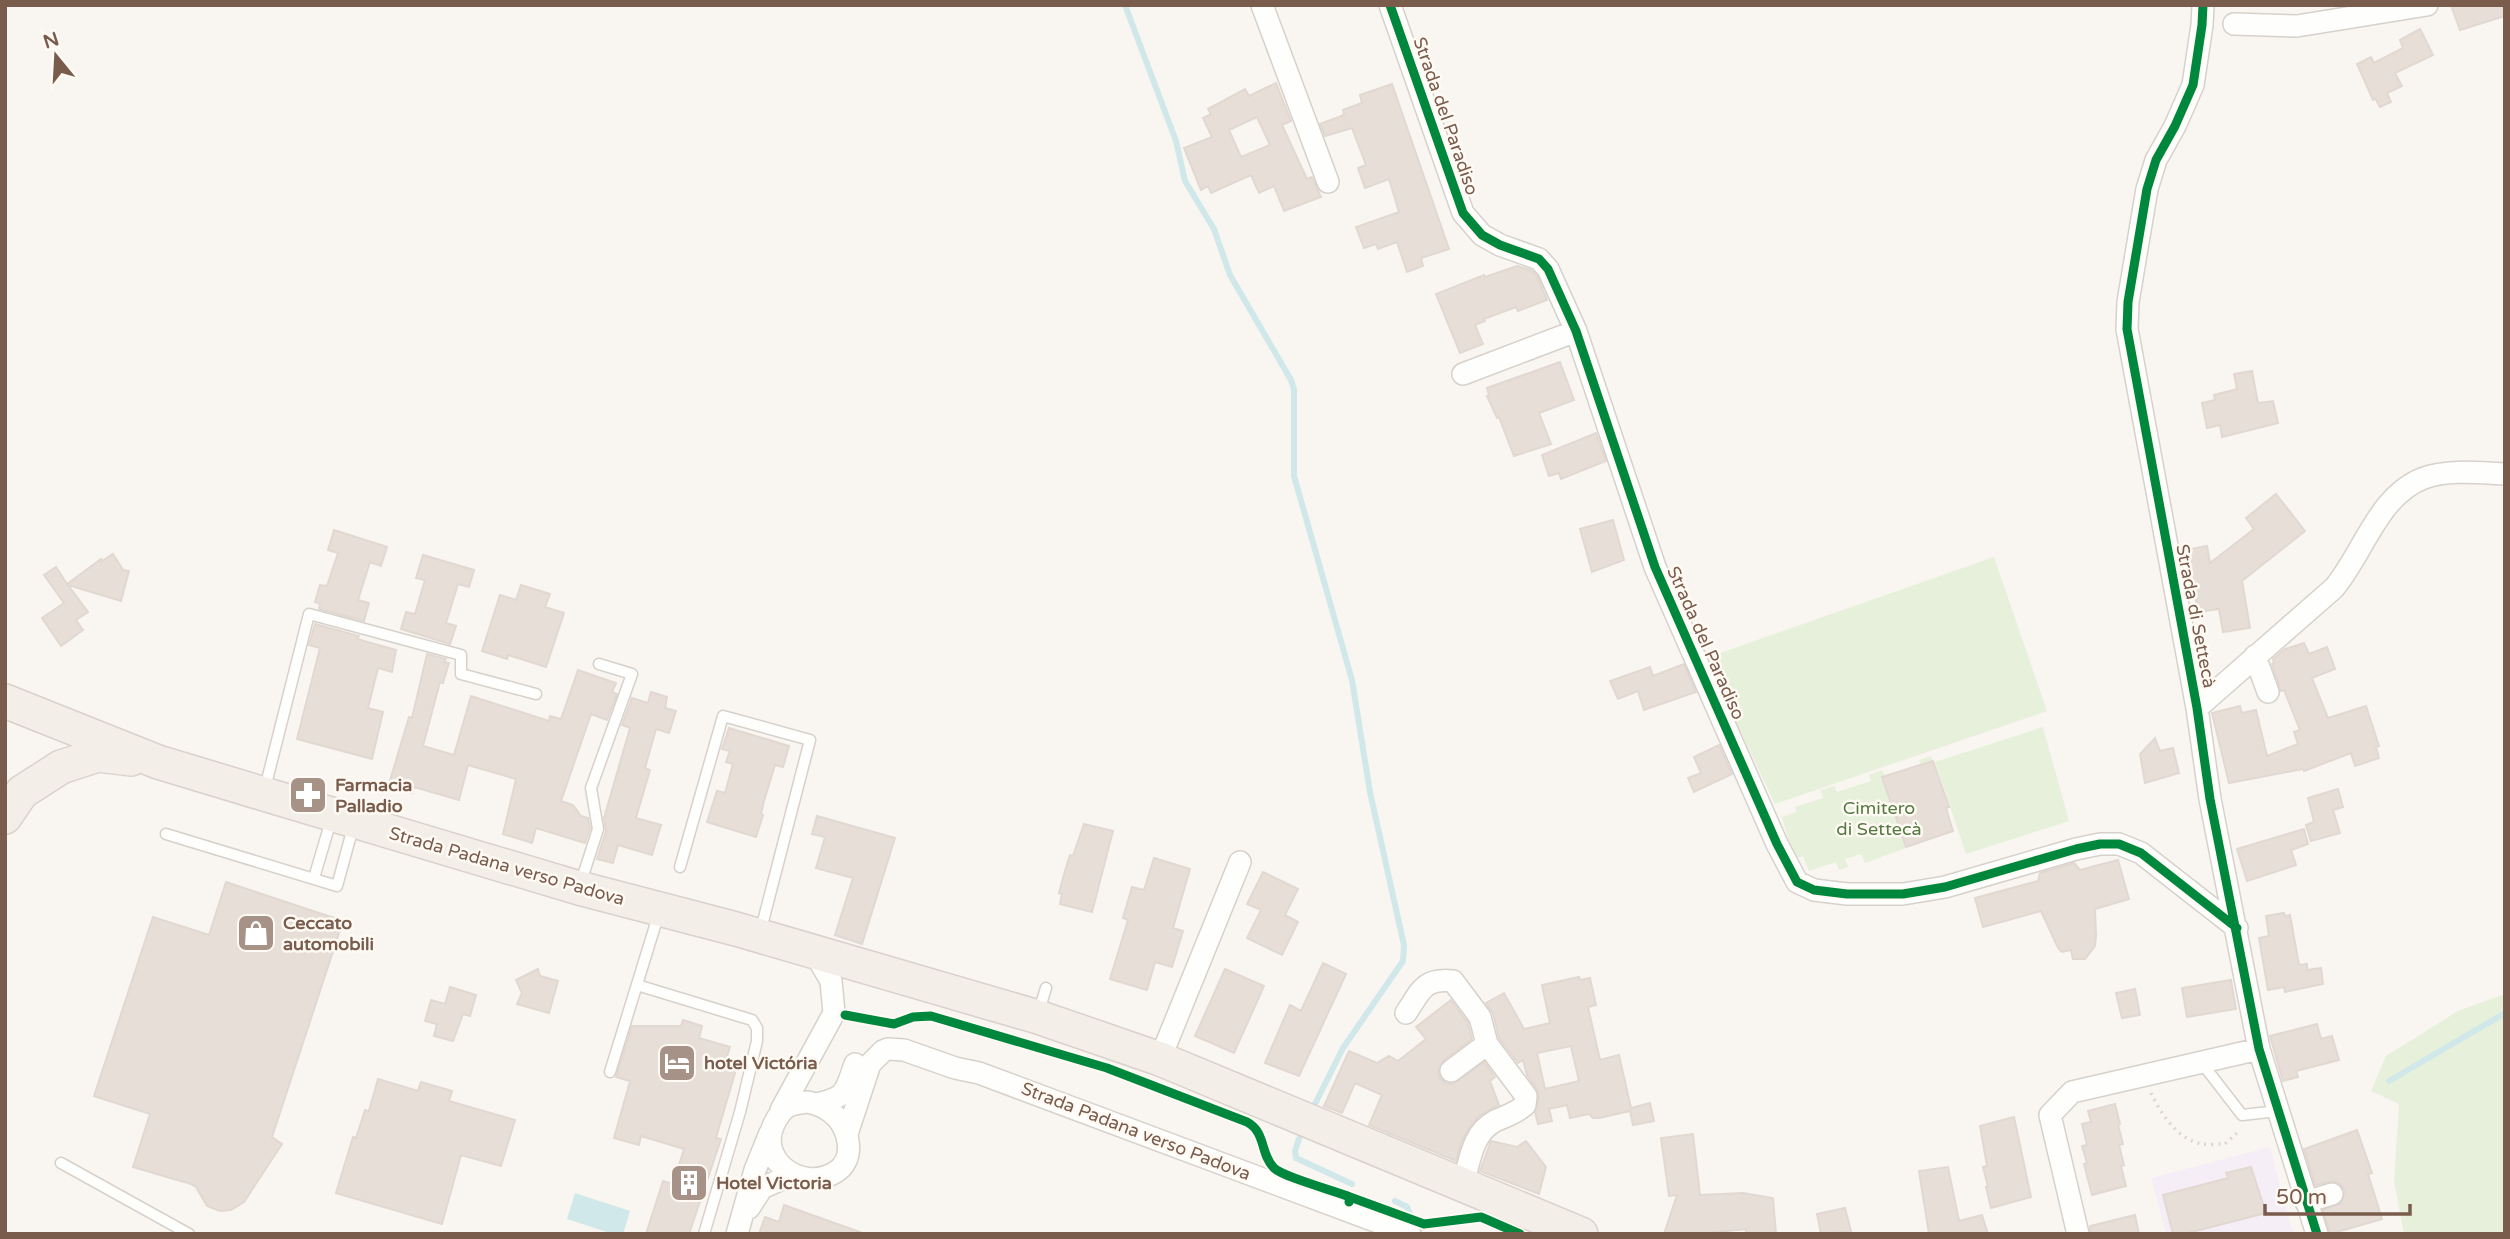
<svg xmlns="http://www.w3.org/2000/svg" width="2510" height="1239" font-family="'Varela Round',sans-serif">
  <rect width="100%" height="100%" fill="#f9f5f0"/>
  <path fill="#f6eef6" d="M2270,1147L2293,1234H2166L2151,1178Z"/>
  <path fill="#e7f0db" d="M1994,557L2047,711L1775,804L1706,658Z
    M2043,727L2069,821L1966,854L1935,762Z
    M1931,756L1949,807L1946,810L1953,831L1865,863L1861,854L1845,859L1848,867L1839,870L1836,862L1809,871L1803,856L1794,859L1782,817L1796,812L1795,807L1823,798L1821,790L1834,786L1837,792L1871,781L1869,775L1882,770L1885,777L1922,769L1919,760Z
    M2505,994V1234H2404L2394,1181L2399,1104L2371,1091L2386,1056L2458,1011Z"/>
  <path fill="#d0e8ea" d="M575,1193L630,1211L623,1234H613L567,1219Z"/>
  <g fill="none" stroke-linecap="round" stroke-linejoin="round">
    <path stroke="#d0e8ea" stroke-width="6" d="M1125,5L1176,141L1185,181L1214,229L1230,275L1291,380L1294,389V476L1352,680L1370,792L1404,945L1403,961L1343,1048L1315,1104
      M2389,1081L2505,1013
      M1299,1139L1295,1151L1296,1158L1352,1184
      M1395,1201L1407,1207L1412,1218"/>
  </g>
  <path fill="#e6ded7" stroke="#e2d8d2" stroke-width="2" fill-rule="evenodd" d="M2451,5H2505V16L2460,30Z
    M2420,29L2433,55L2395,73L2402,86L2387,93L2391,102L2380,107L2375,98L2373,100L2357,64L2371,57L2374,63L2403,48L2400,40Z
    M1276,83L1291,121L1282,125L1307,179L1312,177L1321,197L1284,211L1274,186L1259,193L1251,175L1211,193L1208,186L1201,190L1184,148L1212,137L1203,118L1211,114L1208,109L1245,89L1249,96ZM1257,117L1270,145L1241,157L1229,130Z
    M1392,84L1449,249L1421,258L1423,266L1407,272L1397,242L1378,249L1376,244L1364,248L1356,227L1399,212L1389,179L1365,188L1358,168L1366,165L1352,128L1325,136L1320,124L1344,115L1343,110L1362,103L1360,95Z
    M1517,266L1531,270L1537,276L1547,300L1518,311L1516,307L1484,319L1485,321L1475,325L1483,344L1460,353L1436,294L1484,275L1485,277Z
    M1560,362L1574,400L1539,413L1551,444L1514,456L1499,417L1497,418L1487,396L1489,395L1487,388Z
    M2252,371L2258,403L2273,401L2278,423L2222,437L2220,425L2207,428L2202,403L2215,400L2214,395L2237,389L2234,374Z
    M1596,433L1606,461L1561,479L1559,473L1549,476L1542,455Z
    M2276,494L2305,531L2242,581L2250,628L2223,632L2219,609L2198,612L2186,550L2207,546L2210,563L2254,529L2246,518Z
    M1613,520L1624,560L1592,572L1580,529Z
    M334,530L387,547L381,566L370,562L358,600L369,603L364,621L319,609L320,604L315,602L320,585L327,586L338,553L328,550Z
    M113,554L123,570L129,571L121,601L68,585L88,612L76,620L83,630L61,646L42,618L64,603L44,575L56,567L67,584L101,559L102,561Z
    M423,555L474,570L469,587L458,584L446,623L456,626L450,644L401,629L406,612L415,614L425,580L416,578Z
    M521,585L550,594L545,607L564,613L546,667L508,655L507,659L482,651L500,595L516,600Z
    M315,624L359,636L357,639L396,650L392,672L378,668L368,708L383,712L372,759L297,739L320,648L309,645Z
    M2304,643L2309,654L2327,647L2335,669L2312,678L2328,718L2366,706L2379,746L2376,747L2379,758L2355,766L2351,753L2304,771L2303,769L2229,783L2212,713L2240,706L2242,713L2256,710L2267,756L2298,744L2294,732L2300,730L2284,690L2281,691L2272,664L2274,663L2273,659L2285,649Z
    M427,654L446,659L444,662L449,663L443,683L440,682L423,746L454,755L471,696L549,721L550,716L561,719L578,670L616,683L612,692L617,694L607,720L591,714L561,801L573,805L581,816L588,818L590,828L585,843L536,828L532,843L503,834L516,779L468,765L459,800L414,787L412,793L388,787L409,717L412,718Z
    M1684,664L1696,692L1644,710L1638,691L1618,699L1610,681L1650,667L1653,676Z
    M651,692L667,697L665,708L676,711L669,733L656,729L645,768L650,770L636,818L661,825L652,855L618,845L613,863L597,859L606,831L604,818L630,728L622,725L632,698L648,703Z
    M729,728L789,746L783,767L775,765L764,801L761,814L763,815L756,837L707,822L717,791L725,793L733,764L726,762L730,751L722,749Z
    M2155,738L2160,751L2173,748L2179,773L2145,783L2140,754Z
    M1719,745L1732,774L1694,792L1688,778L1701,773L1694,757Z
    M1933,761L1949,807L1946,808L1953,831L1906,847L1882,777Z
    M2338,789L2343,807L2333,810L2340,833L2311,841L2306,825L2314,822L2308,798Z
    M817,816L895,838L862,944L835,935L853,878L816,868L825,837L812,834Z
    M1084,824L1113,831L1092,912L1060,904L1062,894L1059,893L1065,871L1070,855L1073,856Z
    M2304,829L2308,844L2291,850L2296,865L2247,881L2237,849Z
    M1154,858L1190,869L1173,928L1183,931L1172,967L1155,962L1147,990L1110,979L1128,920L1123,918L1132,887L1144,890Z
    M2118,860L2129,899L2095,909L2096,935L2095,946L2085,959H2073L2071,950L2062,952L2058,948L2041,911L1983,927L1975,898L2038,881L2040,873L2074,863L2080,870Z
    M1263,872L1298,889L1285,915L1298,922L1282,955L1247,938L1261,910L1247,904Z
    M226,882L343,921L272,1137L282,1144L244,1202L231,1210L220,1211L207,1206L196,1187L191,1184L133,1167L150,1114L94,1096L153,917L209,935Z
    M2284,913L2285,916L2290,915L2299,965L2307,964V970L2321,968L2323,984L2285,992L2284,987L2268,990L2259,938L2269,936L2266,916Z
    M1323,963L1346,974L1299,1076L1265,1063L1290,1005L1301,1011Z
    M538,969L540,976L558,981L549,1013L517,1004L522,993L516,980Z
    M1225,969L1264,986L1234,1053L1195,1036Z
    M1579,977L1580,980L1590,978L1596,1005L1588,1007L1600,1060L1619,1055L1631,1108L1650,1103L1654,1121L1633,1125L1630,1111L1599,1118H1593L1589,1114L1570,1118L1567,1105L1549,1109L1552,1121L1538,1124L1535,1112L1539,1097L1537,1089L1527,1075L1523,1060L1518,1063L1499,1038L1493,1013L1486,1003L1504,993L1524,1029L1550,1023L1542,985ZM1571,1046L1579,1081L1545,1089L1537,1053Z
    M2231,980L2236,1009L2187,1017L2182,988Z
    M450,987L476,995L470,1016L463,1014L453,1041L434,1036L437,1024L425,1021L431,1000L445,1004Z
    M2135,989L2140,1015L2122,1018L2116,993Z
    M1451,1000L1468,1023L1472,1039L1443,1061L1438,1072L1440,1078L1445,1083L1453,1084L1484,1062L1495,1077L1490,1081L1499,1105L1480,1115L1472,1124L1461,1143L1456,1161L1369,1125L1382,1095L1355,1083L1342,1113L1324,1106L1349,1051L1377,1063L1389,1056L1398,1061L1426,1039L1416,1027Z
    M683,1020L702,1026L699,1038L730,1047L725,1063L737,1066L716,1138L721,1139L689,1234H646L663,1181L673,1184L684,1149L641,1136L639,1145L614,1138L630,1081L616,1077L632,1026H681Z
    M2317,1024L2321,1039L2332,1036L2339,1060L2296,1071L2298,1077L2283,1081L2270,1036Z
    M378,1079L418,1091L421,1082L452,1091L449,1101L515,1120L501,1166L461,1155L442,1224L336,1193L353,1137L356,1138L365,1110L369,1111Z
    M2115,1104L2120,1124L2118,1125L2123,1144L2119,1145L2124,1165L2121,1166L2126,1186L2092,1195L2084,1164L2087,1163L2082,1146L2087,1145L2082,1124L2091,1122L2088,1111Z
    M2014,1117L2031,1197L1991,1208L1986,1187H1988L1983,1167L1987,1166L1980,1126Z
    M2357,1130L2372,1173L2368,1174L2382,1219L2330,1234L2323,1210L2341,1203L2345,1191L2340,1184L2334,1181L2315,1185L2304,1149Z
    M1693,1134L1700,1195L1743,1193L1773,1198L1776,1234H1746V1229L1697,1234H1664L1677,1195L1669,1196L1661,1138Z
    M1491,1141L1517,1147L1526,1141L1546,1167L1539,1194L1480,1171Z
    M1948,1167L1959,1221L1982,1215L1988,1234H1929L1919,1171Z
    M2251,1167L2266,1213L2184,1234H2173L2163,1195L2228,1178L2226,1173Z
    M784,1205L860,1232L859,1234H759L765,1217L779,1222Z
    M1845,1208L1851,1231L1821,1234L1817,1214Z
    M2135,1215L2139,1234H2091L2090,1226Z"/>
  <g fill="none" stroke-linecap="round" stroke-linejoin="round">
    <defs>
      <path id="lane" d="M264,792L309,614L461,655V674L536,694
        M166,834L337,886L354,824
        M680,867L723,716L810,740L760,933
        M314,878L332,817
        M580,885L598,829L591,788L632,674L599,664
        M637,985L752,1020L757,1028V1041L740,1112L704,1234
        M1038,1014L1046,988
        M2201,1062L2242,1115L2278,1111
        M610,1072L659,913
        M61,1163L189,1234"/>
      <path id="street" d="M1262,5L1328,182
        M1390,5L1463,213L1482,235L1500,245L1539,259L1548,269L1576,331L1655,567L1777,844L1797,882L1814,890L1847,894H1903L1945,887L2076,849L2100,844H2119L2141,853L2237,928
        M2203,5L2202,25L2193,85L2175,126L2156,160L2147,189L2128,302L2127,329L2197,708L2210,799L2259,1049L2317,1234
        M2234,24L2297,26L2427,5
        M1463,374L1576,331
        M2255,656L2268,692
        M2197,708L2334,588C2363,554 2378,495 2424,478C2449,469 2480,473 2505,474
        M1406,1013C1421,991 1423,978 1453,981L1480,1017L1487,1044L1526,1096L1525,1105C1516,1113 1506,1116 1495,1121C1472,1133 1470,1161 1463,1184
        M1160,1059L1240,862
        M1451,1071L1487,1044
        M808,1102C817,1104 825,1107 832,1113C850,1127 857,1161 834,1173C801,1192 757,1160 774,1124C783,1106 788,1104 808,1102Z
        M817,1104C847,1097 845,1092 855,1064
        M781,1110L834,1013L831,981L814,952
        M847,1134L870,1064L883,1051L888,1049L904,1050L955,1068L979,1073L1410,1234
        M2306,1202L2332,1194
        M749,1208L762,1188L793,1174
        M737,1234L755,1170L770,1133
        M2078,1234L2050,1115L2072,1092L2259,1049"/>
      <path id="primary" d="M5,701L158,762L264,794L579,888L736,929L1038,1017L1160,1059L1581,1234
        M5,817L22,792L61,767L98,755L131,759"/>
    </defs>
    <use href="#lane" stroke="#d7d1cb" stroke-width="13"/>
    <use href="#street" stroke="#d7d1cb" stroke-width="24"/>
    <use href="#primary" stroke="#dad1cc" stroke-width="36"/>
    <path stroke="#dcd5d0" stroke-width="3.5" stroke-dasharray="2 5" stroke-linecap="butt" d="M2151,1093C2161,1114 2178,1140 2202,1144C2209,1145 2218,1144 2225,1144L2240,1130"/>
    <use href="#lane" stroke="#fefefd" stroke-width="10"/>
    <use href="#street" stroke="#fefefd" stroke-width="21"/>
    <use href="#primary" stroke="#f3eee8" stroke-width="33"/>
    <defs>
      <path id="cycleway" d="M1390,5L1463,213L1482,235L1500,245L1539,259L1548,269L1576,331L1655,567L1777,844L1797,882L1814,890L1847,894H1903L1945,887L2076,849L2100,844H2119L2141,853L2237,928
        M2203,5L2202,25L2193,85L2175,126L2156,160L2147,189L2128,302L2127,329L2197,708L2210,799L2259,1049L2317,1234
        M845,1015L894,1024L913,1017L931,1016L1107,1068L1247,1122C1266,1132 1260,1154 1274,1168C1283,1177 1335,1191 1350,1197
        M1349,1202L1350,1197L1424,1224L1481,1217L1520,1234"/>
    </defs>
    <use href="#cycleway" stroke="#fffaf3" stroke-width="13"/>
    <use href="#cycleway" stroke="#00873e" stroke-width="9"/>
  </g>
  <defs>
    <symbol id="pharmacy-square" viewBox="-11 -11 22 22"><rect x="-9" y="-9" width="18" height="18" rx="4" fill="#a69286" stroke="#fffaf3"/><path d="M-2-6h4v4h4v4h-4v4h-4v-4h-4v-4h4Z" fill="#fff"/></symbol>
    <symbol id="shop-square" viewBox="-11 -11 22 22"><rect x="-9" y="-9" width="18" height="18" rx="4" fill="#a69286" stroke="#fffaf3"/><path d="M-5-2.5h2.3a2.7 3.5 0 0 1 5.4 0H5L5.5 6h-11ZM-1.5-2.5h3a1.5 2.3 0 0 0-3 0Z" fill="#fff"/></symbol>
    <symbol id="hotel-square" viewBox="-11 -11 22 22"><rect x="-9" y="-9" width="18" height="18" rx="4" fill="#a69286" stroke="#fffaf3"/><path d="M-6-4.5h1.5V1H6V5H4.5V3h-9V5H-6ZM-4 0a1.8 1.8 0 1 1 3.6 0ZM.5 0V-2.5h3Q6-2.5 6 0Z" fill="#fff"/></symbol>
    <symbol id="building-square" viewBox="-11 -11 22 22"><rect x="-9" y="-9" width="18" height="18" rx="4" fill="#a69286" stroke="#fffaf3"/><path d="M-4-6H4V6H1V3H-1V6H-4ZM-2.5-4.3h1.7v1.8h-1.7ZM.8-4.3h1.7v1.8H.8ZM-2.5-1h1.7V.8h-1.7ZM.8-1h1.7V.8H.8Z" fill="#fff"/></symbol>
  </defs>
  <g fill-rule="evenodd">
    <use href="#pharmacy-square" x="286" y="773" width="44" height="44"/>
    <use href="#shop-square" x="234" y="911" width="44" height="44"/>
    <use href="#hotel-square" x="655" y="1041" width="44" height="44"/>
    <use href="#building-square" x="667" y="1161" width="44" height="44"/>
  </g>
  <g text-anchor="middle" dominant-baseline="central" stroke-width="5" stroke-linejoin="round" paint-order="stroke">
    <g font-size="18" fill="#7a5c4d" stroke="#fffaf3">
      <text transform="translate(1446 116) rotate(71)">Strada del Paradiso</text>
      <text transform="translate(2196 616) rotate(79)">Strada di Settecà</text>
      <text transform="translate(1706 643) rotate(66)">Strada del Paradiso</text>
      <text transform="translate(507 866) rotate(16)">Strada Padana verso Padova</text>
      <text transform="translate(1136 1131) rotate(21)">Strada Padana verso Padova</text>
    </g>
    <g font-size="18" font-weight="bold" fill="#7a5c4d" stroke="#fffaf3" text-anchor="start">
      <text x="335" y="785">Farmacia<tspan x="335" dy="21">Palladio</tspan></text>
      <text x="283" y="923">Ceccato<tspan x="283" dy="21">automobili</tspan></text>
      <text x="704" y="1063">hotel Victória</text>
      <text x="716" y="1183">Hotel Victoria</text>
    </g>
    <g font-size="18" fill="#537a41" stroke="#fffaf3">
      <text x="1879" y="808">Cimitero<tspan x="1879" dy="21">di Settecà</tspan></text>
    </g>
  </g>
  <rect width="2510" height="1239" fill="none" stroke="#7a5c4d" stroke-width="14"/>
  <g transform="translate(56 56) rotate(342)" stroke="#fffaf3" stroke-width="5" paint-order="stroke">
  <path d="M0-5L12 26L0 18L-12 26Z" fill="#7a5c4d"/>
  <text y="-10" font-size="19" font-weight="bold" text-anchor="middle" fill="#7a5c4d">N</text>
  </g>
  <path d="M2265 1204v10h145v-10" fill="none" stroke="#7a5c4d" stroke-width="3.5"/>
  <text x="2276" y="1204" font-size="21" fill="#7a5c4d" stroke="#fffaf3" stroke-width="5" paint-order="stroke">50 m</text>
</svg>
